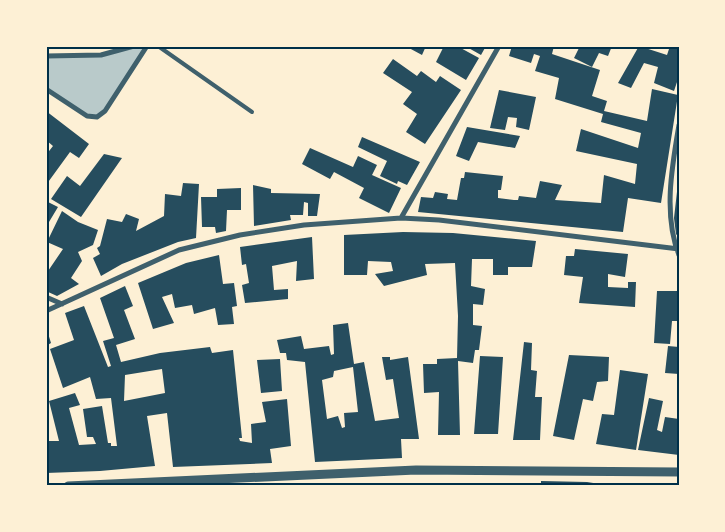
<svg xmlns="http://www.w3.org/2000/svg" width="725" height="532" font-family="Montserrat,sans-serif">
  <rect width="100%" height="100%" fill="#fdf0d5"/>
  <path fill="#b9caca" d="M134,46H147L105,111L97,117L87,116L46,89V56L101,55Z"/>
  <path fill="#264d5e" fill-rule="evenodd" d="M410,46H426L422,55L409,48Z
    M444,46H457L479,58L466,80L436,62Z
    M465,46H486L481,55Z
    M512,46H554L552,54L600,70L592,96L607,101L604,111L647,121L652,89L678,95L661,203L628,198L623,232L418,212L421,197L433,198L435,192L448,194L447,199L457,200L461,178H464L465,172L503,176L501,190H498V198L514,200H518L519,196L536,198L540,181L562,185L555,200L601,203L604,175L635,184L637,164L576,151L581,129L638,148L641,133L601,122L603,114L555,99L559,78L535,71L540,56L534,54L531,63L509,56Z
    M580,46H612L608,56L599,53L592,67L574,58Z
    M639,46L667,55L670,46H679V76L674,91L654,83L658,67L644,63L631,88L618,83Z
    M393,59L417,76L421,71L436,82L440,76L461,90L425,144L406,132L417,114L403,104L412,92L383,73Z
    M499,90L536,97L529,130L516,127L517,118L508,117L505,130L490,128Z
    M46,111L89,144L79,158L70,152L46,185V164L49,159L46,155L53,146L46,140Z
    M467,127L520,136L515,148L478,142L469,161L456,156Z
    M362,137L420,162L407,185L398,181L397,184L380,176L387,161L358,147Z
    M310,148L353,167L358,156L377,165L372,175L401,188L389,213L359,198L364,188L334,172L330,179L302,164Z
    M104,154L122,158L81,217L51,199L67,176L80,186Z
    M183,183L199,184L196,238L178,242L122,264L101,276L93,258L100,254L97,248L100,246L107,219L122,222L126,214L139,219L136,231L164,216L165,194L181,196Z
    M678,183H679V238L676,234L674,218Z
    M253,185L271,189V193L320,194L317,216H308V203L304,202L303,215H290L291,220L254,226Z
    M241,188V210H227L226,231L216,233L215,227H202L201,197H217V189Z
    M46,201L58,207L49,222L46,220Z
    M62,211L78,222L98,230L93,245L78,252L82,261L71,278L79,284L57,296L46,291V274L63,249L47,242Z
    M403,232L453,233L536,241L532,267H508V275H493V259H472L471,286L485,289L483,305L473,304V325L482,326L479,350H475L473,363L458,361L460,435H438L439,392L424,393L423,364H437V359L457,358L458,316L455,263L425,264L427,275L384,286L375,274L393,271L391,262L368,261L367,275H344V235Z
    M312,237L314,279L296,281L297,261L272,266L274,290L288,289V299L245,303L242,285L249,283L246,264L242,265L240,247Z
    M575,249L628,254L625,277L608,274V287L628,288V282H636L635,307L579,303L583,277L564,275L566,256H574Z
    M219,255L223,284L234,283L237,306L232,307L234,324L218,325L215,308L194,314L192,305L175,308L172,294L162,297L174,323L153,329L138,283L186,263Z
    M125,286L133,306L124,310L135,339L116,345L121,362L160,353L210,347L212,353L233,350L242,438H239L240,441L252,443L251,424L266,422L262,402L287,399L291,446L270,449L272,463L173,467L167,413L147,416L155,466L100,471L46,473V441H59L49,401L75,393L80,405L69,408L79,445L96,444L93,437H87L83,409L102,406L108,443H111V446H117L111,398L96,399L90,377L63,388L50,349L74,340L65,313L84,306L108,367L111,366L103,341L114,338L100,298ZM162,369L165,393L124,401L125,375Z
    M657,291H679V321H672L670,344L654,343Z
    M348,323L354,364L364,362L375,421L399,418L393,379L386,380L382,357H390V360L408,357L419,439H401L402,458L315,462L305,362L287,360L286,353H280L277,340L301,336L304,349L329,346L331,355L334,354L333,325ZM353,367L358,412L344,413L345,427L342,428L338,416L327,419L322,380L333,377L334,371Z
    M46,327L51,343L46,346Z
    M524,342L532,343L531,370L537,371L535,397H542L540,440H513Z
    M668,346L679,347V374L665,373Z
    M569,355L609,357L608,381L597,382L593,401L583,399L574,440L553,436Z
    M480,356L503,357L498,434H474Z
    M280,359L282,391L261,393L257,360Z
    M620,370L648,374L636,450L596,444L602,414L614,415Z
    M649,398L663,401L657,430L662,432L665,417L679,419V455L638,450Z
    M541,481L587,482L612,486H541Z"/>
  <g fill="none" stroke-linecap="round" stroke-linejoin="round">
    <path stroke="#3f606c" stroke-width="4" d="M158,46L252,112"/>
    <path stroke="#3f606c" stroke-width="5" d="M46,56L101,55L134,46
      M46,89L87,116L97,117L105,111L147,46
      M679,125C672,166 663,215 679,255
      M401,218L499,46
      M46,297L62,304
      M46,311L179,250L240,235L304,225L401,218L439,220L679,249"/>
    <path stroke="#3f606c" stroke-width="9" d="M68,486L416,470L679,472"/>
  </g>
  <rect width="725" height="532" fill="none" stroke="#fdf0d5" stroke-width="95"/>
  <rect x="48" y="48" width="630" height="436" fill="none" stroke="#003049" stroke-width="2"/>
</svg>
